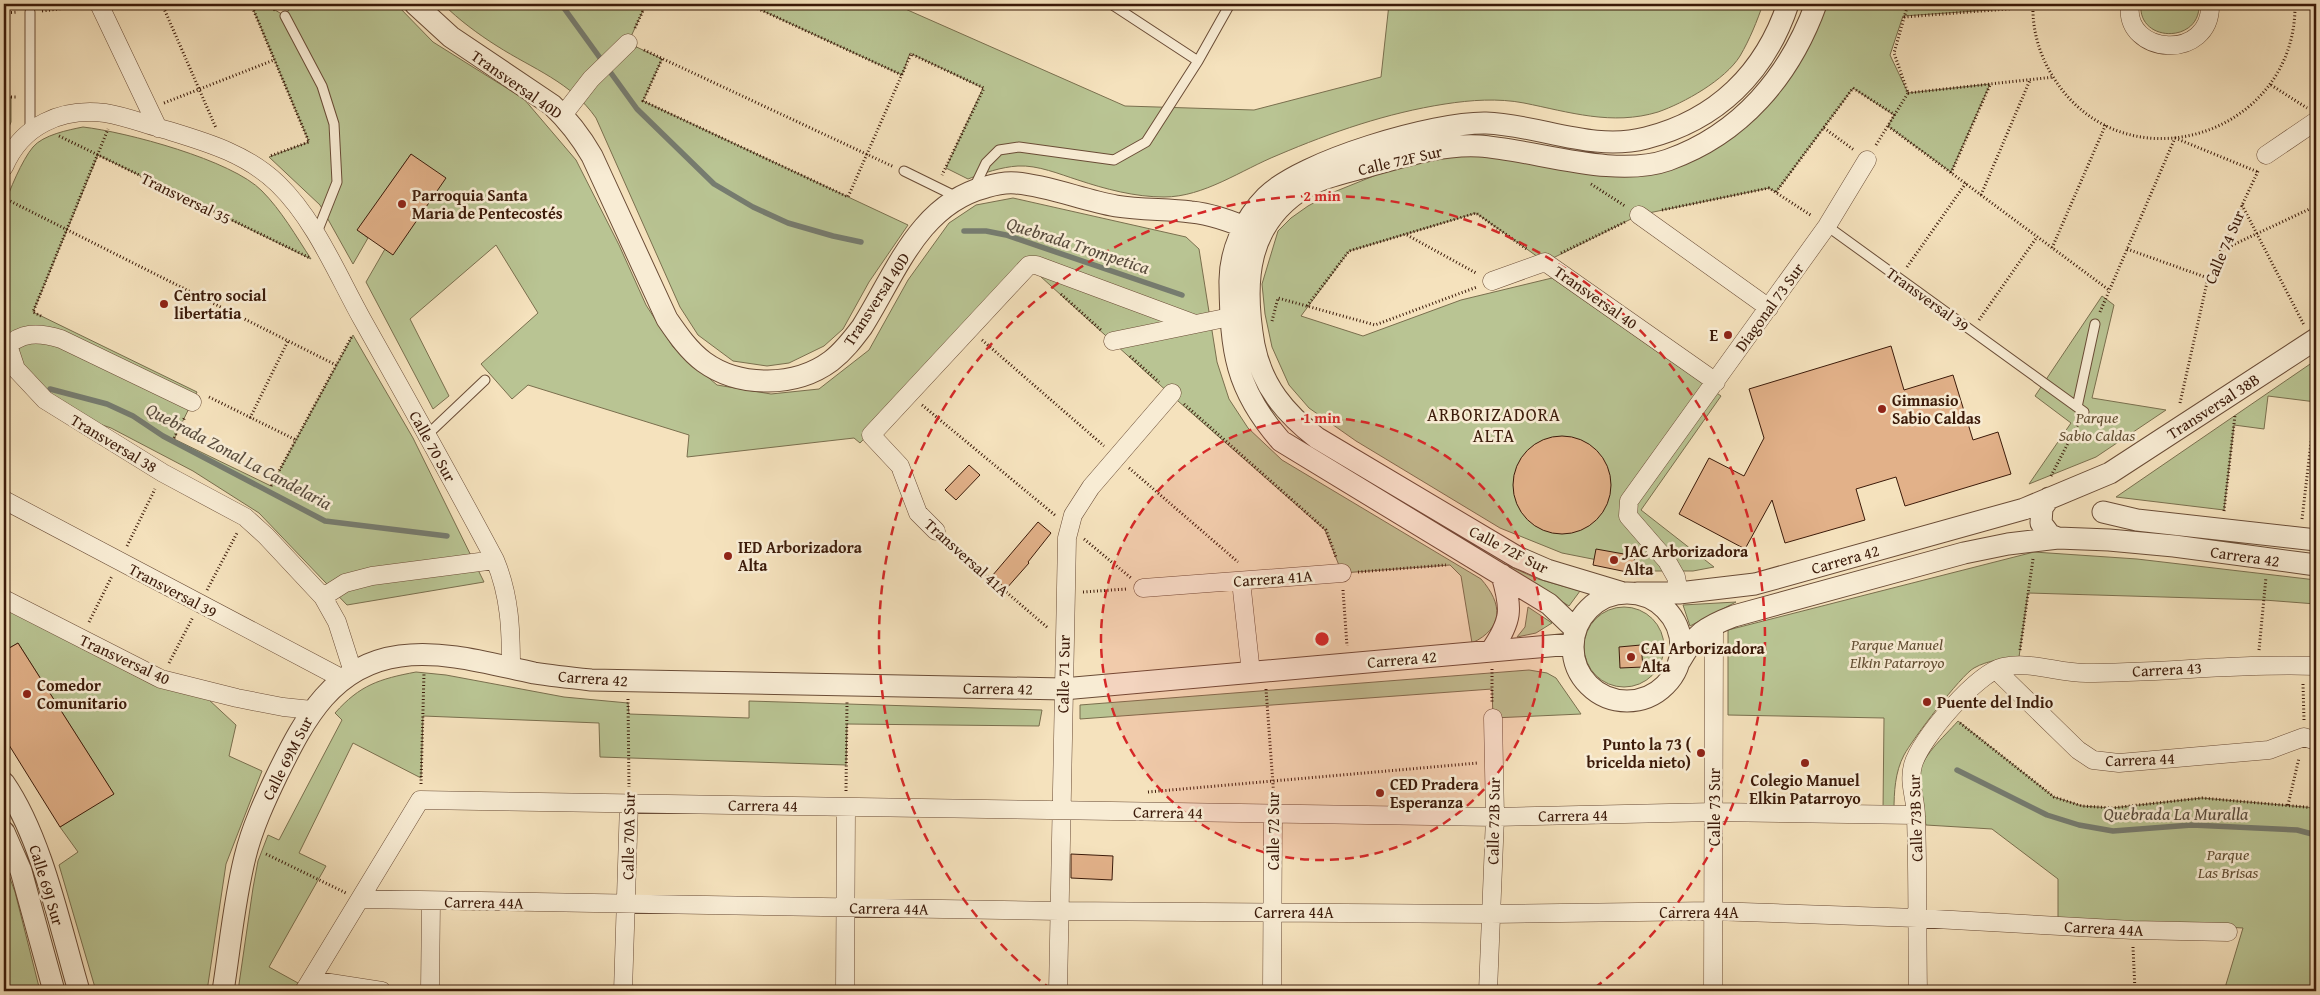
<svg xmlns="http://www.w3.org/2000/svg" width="2320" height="995" font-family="'Gentium Book Plus',serif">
  <rect width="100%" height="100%" fill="#f5e2bd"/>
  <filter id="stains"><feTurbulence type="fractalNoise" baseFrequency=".004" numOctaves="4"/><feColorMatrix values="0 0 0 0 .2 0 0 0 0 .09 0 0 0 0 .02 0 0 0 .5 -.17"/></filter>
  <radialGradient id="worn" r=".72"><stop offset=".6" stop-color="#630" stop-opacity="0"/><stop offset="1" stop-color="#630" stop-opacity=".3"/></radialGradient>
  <path fill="#b9c493" stroke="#7a6f4e" d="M251,4H265L285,16L292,4H396L433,42L524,99L576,160L619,245L646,305L673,347L717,385L771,394L819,389L869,350L908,280L949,223L976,205L1013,198L1186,237L1199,249L1217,362L1229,399L1248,428L1282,460L1481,579C1503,604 1504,628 1472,643L1461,576L1450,565L1342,573L1325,530L1170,394L1029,266L860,443L854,438L687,457L689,435L528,385L512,399L481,364L538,313L496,245L410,319L449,396L433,409L366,282L385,249L411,154L358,230L368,238L353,264L320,205L269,157L309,142Z
    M443,4H646L628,43L662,59L643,101L908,225L869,282L843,329L824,346L789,363L767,366L733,361L698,335L680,307L596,118C571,82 533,69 497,46C478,34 459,20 443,4Z
    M748,4H894L1125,106L1254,110L1381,77L1389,4H1763C1757,21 1750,39 1740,56C1725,80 1684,103 1658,112C1612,126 1569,112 1524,103C1498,98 1471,100 1445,104C1387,113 1332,132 1278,155C1241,170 1204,197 1164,197C1135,197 1105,189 1078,180C1059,174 1038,165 1018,166C1001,167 984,173 968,179L946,168L983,88L910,53L902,75Z
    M1821,4H2033V7L1903,16L1890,55L1908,93L1990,84L1951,172L1888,126L1894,115L1853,88L1776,192L1769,188L1639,215L1545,262L1476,213L1349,251L1301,316L1363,336L1461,300L1552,278L1721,396L1641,510L1714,567L1693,571H1653L1562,553L1500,528L1356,441L1309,408L1289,385L1272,347L1265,314L1262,284L1278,231L1291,218L1308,206L1334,192L1381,173L1427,159L1461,155L1636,167L1745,116Z
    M2141,4H2199C2201,44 2137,43 2141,4Z
    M4,97H11V122L4,139Z
    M83,127C126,132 232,160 262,191C281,210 296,236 311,259L98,155L33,312L197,392L174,439L271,486L353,335L413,438L484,582L347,605L259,513L193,471L111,428L60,410L4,344V207C9,191 22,160 33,147C43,135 68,130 83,127Z
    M2102,296L2114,305L2092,398L2166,410L2096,457L2029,484L2071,423L2035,396Z
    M2316,360V410V402L2268,396L2264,429L2234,425L2224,510L2116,497Z
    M2034,552L2137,559L2316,580V604L2264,600L2028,593L2019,657C2004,659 1988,660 1974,668C1961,675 1912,740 1904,755C1895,772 1894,792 1894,811H1883L1884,718L1728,715V630Z
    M1500,562L1538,579L1580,591L1569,606Z
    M1736,602L1690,626L1683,605Z
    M1584 647a40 40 0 1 1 80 0a40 40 0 1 1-80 0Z
    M4,607L153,685L208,699L236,725L229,756L262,771L226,864L207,991H96L59,865L78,852L60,827L113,793L18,643L4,651Z
    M1528,607L1552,623L1536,633L1517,637L1525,627Z
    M1529,670L1547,673L1556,678L1581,714L1493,718L1492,689L1080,719V705Z
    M416,672L446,675L564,697L628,703L629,714L749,718V701L1042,710L1039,726L847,724L846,765L600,757L599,723L423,716L421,778L353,743L299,853L326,866L269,967L298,983L293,991H238L253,888L258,861L268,835L279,840L342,720L335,713C360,685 379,679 416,672Z
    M1958,721L2054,797L2082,806L2112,808L2202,798L2316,808V991H2224L2243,928L2058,918V879L1992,829L1926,825C1923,811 1915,793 1917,779C1921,756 1943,738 1958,721Z
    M4,862L15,892L40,991H4Z"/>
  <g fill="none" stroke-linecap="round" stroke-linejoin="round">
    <path stroke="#767c70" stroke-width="5.5" d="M561,4L637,109L714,184L753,207L788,223L833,236L861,242
      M964,231H986L1006,235L1182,295
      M50,389L107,404L133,416L163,436L325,521L447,536
      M1957,770L2047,815L2079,825L2113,831L2192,825L2297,830L2316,835"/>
  </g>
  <path fill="#e2b189" stroke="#3b1a09" d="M411,154L446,178L393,255L357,230Z
    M1891,346L1904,390L1953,375L1973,440L1998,432L2011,474L1905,506L1896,477L1856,489L1865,520L1785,543L1772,500L1745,549L1679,514L1709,458L1744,476L1764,438L1749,389Z
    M1513 485a49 49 0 1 1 98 0a49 49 0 1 1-98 0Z
    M969,465L980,475L956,500L945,490Z
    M1038,522L1051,533L1028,562L1029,563L1006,589L992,576Z
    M1596,549L1635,556L1632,573L1593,565Z
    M18,643L114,794L60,827L4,737V651Z
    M1641,645L1643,667L1620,668L1619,647Z
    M1071,854L1113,856L1112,880L1071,878Z"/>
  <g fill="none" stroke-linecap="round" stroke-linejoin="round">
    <defs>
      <path id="service" d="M1111,4L1198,61
        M30,12V130
        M285,16L322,86L334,124L337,182L316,235
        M904,171L957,197
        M974,188L986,163L999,150L1019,147L1114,160L1146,142L1198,61L1230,4
        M1827,226L2084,412
        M2077,407L2095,324
        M427,435L485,380"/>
      <path id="minor" d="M99,4L158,128
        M2130,4C2123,56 2212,62 2210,4
        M563,115L591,79L628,43
        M2266,155L2316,121
        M4,167C22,125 61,108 105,113C124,116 142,123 160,128C202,141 245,152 278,184C315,220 337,274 362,319C407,399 452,479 495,560C510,596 511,630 511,668
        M1639,215L1769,308
        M1492,281L1545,262L1716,382
        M1113,341L1230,317
        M8,345L16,369L45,400L163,473L245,517L266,536L323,597L337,622L353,672
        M4,350C20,331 39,332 61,339L192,402
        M4,500L343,679
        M936,531L918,513L900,466L871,435L1029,265H1036L1195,324
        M1241,581L1251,673
        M1143,588L1342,573
        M1679,593L1676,577L1667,561L1628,516L1629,501L1827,226L1867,160
        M323,597L345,583L372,576L495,560
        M4,599L161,679L237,698L283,707L312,710
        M1996,670L2078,750L2093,760L2119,763L2269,750L2304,737L2316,741
        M360,899L1059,911L1491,914L1713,911L1917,918L2133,930L2228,932
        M311,980L382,991
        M304,991L420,800L1495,817L1714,812L1916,815
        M430,991L431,901
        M623,991L629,803
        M845,991L846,807
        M1058,991L1067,538L1073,515L1091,487L1172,393
        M1272,991L1273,813
        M1488,991L1495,817L1493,718
        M1713,991L1714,624
        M1918,991C1917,933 1918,875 1916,817C1916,799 1908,783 1913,765C1920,739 1977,673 2003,667C2031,661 2058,673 2086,673C2163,673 2239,663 2316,666"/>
      <path id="tertiary" d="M415,4L451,37L552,105C568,120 581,137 592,156L667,319C678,335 689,351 704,362C740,388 796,387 831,361C844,351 853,339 862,327C896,273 919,204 986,187C996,184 1006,182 1016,183C1050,186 1082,200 1116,206C1141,210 1166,209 1191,212C1213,214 1236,223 1256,232
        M2049,498L2042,508L2041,523L2050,535L2058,538L2109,540L2174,546L2316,565
        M2103,512L2137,520L2316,540
        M1620,592L1547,570L1517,557L1317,438C1285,413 1262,386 1254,345C1243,282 1246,223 1306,187C1324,176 1349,172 1369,166C1404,156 1442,144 1479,146C1536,150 1614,179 1668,160C1741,134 1790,76 1816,4
        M1573 647a54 54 0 1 1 108 0a54 54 0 1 1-108 0Z
        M1637,593H1679L1755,584L2024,509L2110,473L2316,339
        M1574,628L1549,604L1281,441C1235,389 1231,350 1230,284C1229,253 1244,219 1266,197C1301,161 1435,122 1486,123C1540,125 1592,152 1646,138C1717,120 1765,73 1788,4
        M1491,651C1512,620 1512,610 1502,575
        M1680,661C1695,634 1705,627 1734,616L1964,553L2008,544L2058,538
        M4,783C42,838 60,927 79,991
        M4,832L21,871L54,991
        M223,991C230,947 234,901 245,857C252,828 265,800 278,773C305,718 333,665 400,656C445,650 491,664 534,673C553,676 572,678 591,680L1063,689L1572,644"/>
    </defs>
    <use href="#service" stroke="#6a4c36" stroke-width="11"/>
    <use href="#minor" stroke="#6a4c36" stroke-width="19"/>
    <use href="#tertiary" stroke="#6a4c36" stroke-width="23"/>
    <path stroke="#3b1a09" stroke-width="3" stroke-dasharray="1 2.5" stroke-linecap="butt" d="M7,4V13
      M162,4L216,128
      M251,4L309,142L270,156
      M265,4L275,10
      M748,4L902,75
      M2033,4C2032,31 2040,57 2055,80C2127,190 2297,134 2295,4
      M42,11L83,6
      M4,13L18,12
      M1904,17L2033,7
      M635,28L646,4
      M644,50L894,167
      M662,59L643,101L848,197L911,54L984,88L942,175
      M2271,85L2307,108
      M1908,93L2054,77
      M4,97H18
      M164,103L274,60
      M1888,126L2109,290
      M1824,128L1854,150
      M59,136L310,258
      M2175,138L2258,172
      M1876,145L1908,93L1894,53L1908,4
      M1951,173L1990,85
      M1591,184L1625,206
      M1776,192L1853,88L1895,115
      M1981,195L2030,80
      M4,198L336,365
      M2242,205L2304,325
      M1662,210L1769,188L1812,216
      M1407,235L1476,273
      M2052,248L2106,124
      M2127,249L2208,278
      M2222,250L2316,206
      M1561,253L1625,222
      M1907,267L1966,183
      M1061,294L1101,330
      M1307,306L1349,251L1476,213L1528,250
      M2100,312L2175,138
      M41,316L33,312L108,129
      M1979,320L2037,237
      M1272,321L1278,298L1375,325L1477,287
      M982,340L1104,446
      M1130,356L1159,382
      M209,397L296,440
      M4,398L8,387
      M2180,403L2208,278L2259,169
      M1184,404L1326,530L1336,557
      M922,405L1056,516
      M250,418L288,341
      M174,438L185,417
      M1129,468L1238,562
      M2051,476L2079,422
      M271,486L352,336
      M2224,511L2235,415
      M2302,519L2316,400
      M1084,539L1131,578
      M948,542L1048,628
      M127,546L155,489
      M1358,572L1446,565
      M207,590L237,533
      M1343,590L1347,646
      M1083,592L1127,589
      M89,622L112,576
      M2020,650L2033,559
      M2259,650L2266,577
      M169,663L193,617
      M1492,669V703
      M2303,684L2304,720
      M1266,689L1274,798
      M628,699L629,787
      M1960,723L2054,797L2082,806L2112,808L2202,798L2316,808
      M421,784L424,673
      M846,791L847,702
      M1148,792L1478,763
      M2288,805L2299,758
      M266,854L346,893
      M2133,947L2135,991"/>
    <use href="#service" stroke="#f8ecd4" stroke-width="9"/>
    <use href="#minor" stroke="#f8ecd4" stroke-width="18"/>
    <use href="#tertiary" stroke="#f8ecd4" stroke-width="21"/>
  </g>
  <circle cx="1322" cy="639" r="221" fill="#d62828" fill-opacity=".12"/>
  <g fill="none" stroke="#d62828" stroke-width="2.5" stroke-dasharray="9 6">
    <circle cx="1322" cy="639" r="221"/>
    <path d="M1052 990A443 443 0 1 1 1592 990"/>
  </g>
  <g fill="#8f2418" stroke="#f8ecd4" stroke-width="2">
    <circle cx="402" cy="204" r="5"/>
    <circle cx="164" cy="304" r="5"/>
    <circle cx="1728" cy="335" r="5"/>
    <circle cx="1882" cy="409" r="5"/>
    <circle cx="728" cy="556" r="5"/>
    <circle cx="1614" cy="560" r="5"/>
    <circle cx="1631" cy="657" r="5"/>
    <circle cx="27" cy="694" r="5"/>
    <circle cx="1927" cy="702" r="5"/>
    <circle cx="1701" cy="753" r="5"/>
    <circle cx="1805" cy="763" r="5"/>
    <circle cx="1380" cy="793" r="5"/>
  </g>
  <g text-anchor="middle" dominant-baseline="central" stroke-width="5" stroke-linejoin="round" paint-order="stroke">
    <g font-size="16" fill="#3b1a09" stroke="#f8ecd4">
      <text transform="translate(517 84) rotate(35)">Transversal 40D</text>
      <text transform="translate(1400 160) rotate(-13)">Calle 72F Sur</text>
      <text transform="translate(186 198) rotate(26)">Transversal 35</text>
      <text transform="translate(2224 247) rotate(-67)">Calle 74 Sur</text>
      <text transform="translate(1596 297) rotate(35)">Transversal 40</text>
      <text transform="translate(876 299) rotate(-57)">Transversal 40D</text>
      <text transform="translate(1928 299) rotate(36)">Transversal 39</text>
      <text transform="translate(1769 307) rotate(-54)">Diagonal 73 Sur</text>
      <text transform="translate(2213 406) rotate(-33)">Transversal 38B</text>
      <text transform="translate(114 443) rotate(31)">Transversal 38</text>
      <text transform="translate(433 446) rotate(61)">Calle 70 Sur</text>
      <text transform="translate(1509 549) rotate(27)">Calle 72F Sur</text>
      <text transform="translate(2245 556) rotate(8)">Carrera 42</text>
      <text transform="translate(967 557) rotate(42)">Transversal 41A</text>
      <text transform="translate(1845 559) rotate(-16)">Carrera 42</text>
      <text transform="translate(1273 578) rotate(-4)">Carrera 41A</text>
      <text transform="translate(173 590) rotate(28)">Transversal 39</text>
      <text transform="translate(125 659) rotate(25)">Transversal 40</text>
      <text transform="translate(1402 659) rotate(-5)">Carrera 42</text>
      <text transform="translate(2167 669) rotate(-3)">Carrera 43</text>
      <text transform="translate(1063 674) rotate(-89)">Calle 71 Sur</text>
      <text transform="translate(593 678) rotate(4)">Carrera 42</text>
      <text transform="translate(998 688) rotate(1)">Carrera 42</text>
      <text transform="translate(287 758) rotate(-63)">Calle 69M Sur</text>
      <text transform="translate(2140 759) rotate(-2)">Carrera 44</text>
      <text transform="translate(763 805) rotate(1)">Carrera 44</text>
      <text transform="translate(1714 807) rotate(-90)">Calle 73 Sur</text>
      <text transform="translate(1168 812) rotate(1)">Carrera 44</text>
      <text transform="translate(1573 815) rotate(-1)">Carrera 44</text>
      <text transform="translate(1915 818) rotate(-92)">Calle 73B Sur</text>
      <text transform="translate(1493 821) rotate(-89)">Calle 72B Sur</text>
      <text transform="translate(1273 831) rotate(-90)">Calle 72 Sur</text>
      <text transform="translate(628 836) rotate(-89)">Calle 70A Sur</text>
      <text transform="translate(47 885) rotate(73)">Calle 69J Sur</text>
      <text transform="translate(484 902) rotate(1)">Carrera 44A</text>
      <text transform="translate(889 908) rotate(1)">Carrera 44A</text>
      <text x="1294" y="912">Carrera 44A</text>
      <text x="1699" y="912">Carrera 44A</text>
      <text transform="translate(2104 928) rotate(3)">Carrera 44A</text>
    </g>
    <g font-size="16" font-weight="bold" fill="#3b1a09" stroke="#f8ecd4" text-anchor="start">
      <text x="412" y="195">Parroquia Santa<tspan x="412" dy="18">Maria de Pentecostés</tspan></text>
      <text x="174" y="295">Centro social<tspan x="174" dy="18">libertatia</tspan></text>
      <text x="1718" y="335" text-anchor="end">E</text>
      <text x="1892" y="400">Gimnasio<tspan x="1892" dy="18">Sabio Caldas</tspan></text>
      <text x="738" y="547">IED Arborizadora<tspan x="738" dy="18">Alta</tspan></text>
      <text x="1624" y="551">JAC Arborizadora<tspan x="1624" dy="18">Alta</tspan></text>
      <text x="1641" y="648">CAI Arborizadora<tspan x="1641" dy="18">Alta</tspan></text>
      <text x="37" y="685">Comedor<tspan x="37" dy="18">Comunitario</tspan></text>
      <text x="1937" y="702">Puente del Indio</text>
      <text x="1691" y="744" text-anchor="end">Punto la 73 (<tspan x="1691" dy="18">bricelda nieto)</tspan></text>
      <text x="1805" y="780" text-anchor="middle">Colegio Manuel<tspan x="1805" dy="18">Elkin Patarroyo</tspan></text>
      <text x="1390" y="784">CED Pradera<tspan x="1390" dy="18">Esperanza</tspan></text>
    </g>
    <g font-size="16" font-style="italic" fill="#614d32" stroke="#f8ecd4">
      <text x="2097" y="417">Parque<tspan x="2097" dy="18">Sabio Caldas</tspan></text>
      <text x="1897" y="644">Parque Manuel<tspan x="1897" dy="18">Elkin Patarroyo</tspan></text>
      <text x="2228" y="854">Parque<tspan x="2228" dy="18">Las Brisas</tspan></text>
    </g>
    <g font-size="18" font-style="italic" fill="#584b3d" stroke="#f8ecd4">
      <text transform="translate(1078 245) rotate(18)">Quebrada Trompetica</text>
      <text transform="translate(239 456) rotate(28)">Quebrada Zonal La Candelaria</text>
      <text x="2176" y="813">Quebrada La Muralla</text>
    </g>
    <g font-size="18" letter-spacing="1" fill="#3b1a09" stroke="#f8ecd4">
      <text x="1494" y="414">ARBORIZADORA<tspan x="1494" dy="21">ALTA</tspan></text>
    </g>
  </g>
  <circle cx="1322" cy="639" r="8" fill="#d62828" stroke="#f8ecd4" stroke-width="2.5"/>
  <g font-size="15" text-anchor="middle" font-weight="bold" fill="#d62828" stroke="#f8ecd4" stroke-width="5" stroke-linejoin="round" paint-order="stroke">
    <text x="1322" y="201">2 min</text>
    <text x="1322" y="423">1 min</text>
  </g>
  <rect width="2320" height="995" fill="none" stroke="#f5e2bd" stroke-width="20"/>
  <rect x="5" y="5" width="2310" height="985" fill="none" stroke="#3b1a09" stroke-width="2.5"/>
  <rect x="10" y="10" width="2300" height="975" fill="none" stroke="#3b1a09"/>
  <rect width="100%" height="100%" filter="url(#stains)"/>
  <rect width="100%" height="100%" fill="url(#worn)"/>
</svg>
